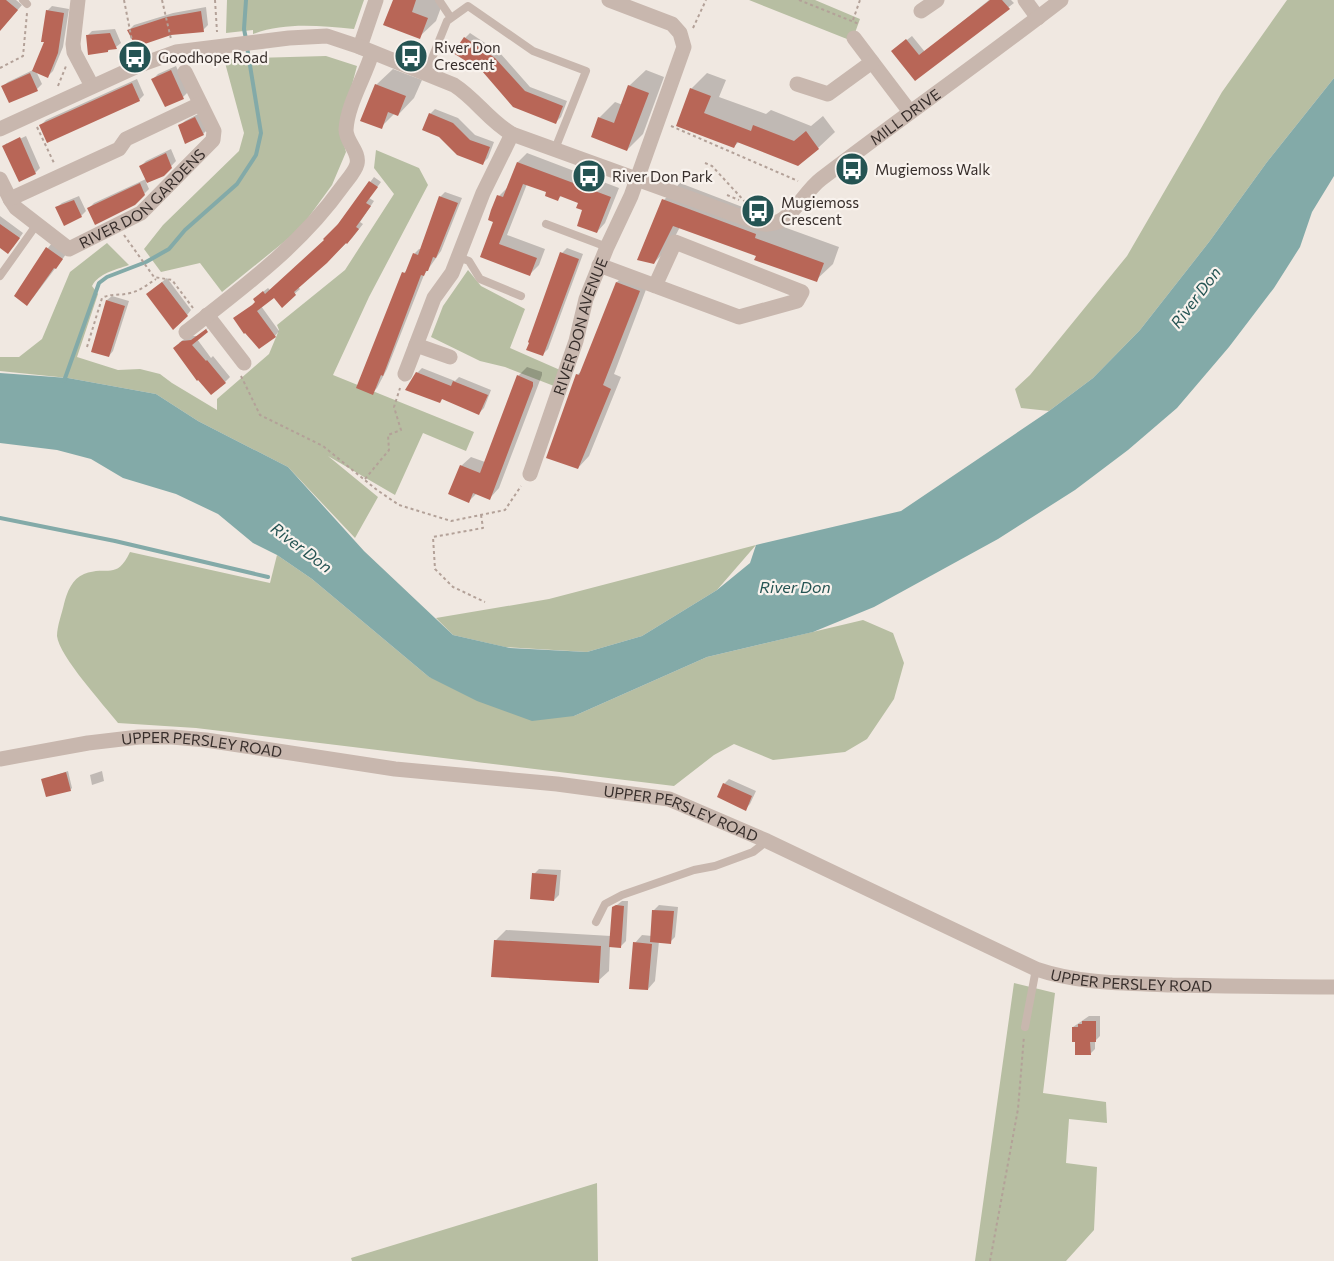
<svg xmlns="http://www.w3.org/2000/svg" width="1334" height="1261" font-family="Commissioner,sans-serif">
  <rect width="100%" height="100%" fill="#f0e8e1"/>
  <path fill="#b7bea2" d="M227,0H364L354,29C319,26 286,22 253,34V30L226,33Z
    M749,0H815L860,19L852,41Z
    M1287,0H1334V78L1267,162L1209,242L1140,330L1093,378L1049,411L1021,408L1015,389L1030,375L1127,256L1222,92Z
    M326,56L357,66L340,130L346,152L332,185L300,229L222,292L200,263L161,272L144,249L163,225L239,151L244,133L224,59Z
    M376,150L419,168L428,185L369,297L333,375L474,432L466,451L423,433L395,495L328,456L378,497L355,538L288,467L198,421L156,394L68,378L0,371V357H19L42,339L70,272L107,243L129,265C115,270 99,273 92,286L98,294L77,357L118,370L140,369L160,374L172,383L217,410V399L269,354L279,330L277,325L345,270L394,194L374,168Z
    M468,270L481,286L525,309L510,348L560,370L554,386L505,367L480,361L431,337L443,306Z
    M756,545L717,590L642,636L587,652L505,647L453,635L436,618L549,599Z
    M130,552L270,583L277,555L312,579L429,677L574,716L707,657L863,620L893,633L904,663L894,699L867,739L845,752L773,760L734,744L714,755L674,786L196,728L118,723C104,705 59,656 57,636C57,626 62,613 64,604C67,592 72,579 84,574C108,565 116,581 130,552Z
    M1014,983L1055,993L1043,1093L1106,1102L1107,1123L1069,1119L1066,1163L1097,1167L1094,1230L1066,1261H975Z
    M597,1183L598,1261H352L351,1258Z"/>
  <path fill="#83aaa8" d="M1334,78V176L1312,212L1300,247L1274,288L1229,347L1177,408L1128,450L1075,490L998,539L874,607L813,632L707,657L574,716L532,721L477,701L429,677L312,579L277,555L253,543L218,514L176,494L123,478L91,459L57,450L0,443V373L68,378L156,394L198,421L288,467L364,551L453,635L510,648L587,652L642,636L717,590L750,563L756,545L901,511L1049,411L1093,378L1140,330L1209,242L1267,162Z"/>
  <path fill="#0003" d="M4,0H16L22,5L0,30V4Z
    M394,0H438L443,2L436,21L419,37Z
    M989,0H1011L1014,3L915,79L898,47L912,36L925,52Z
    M52,6L69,9L63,47L53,71L48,76L36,71L42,84L37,89L3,86L8,82L35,69L46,41L47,11Z
    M206,7L208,25L203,30H129L134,25L173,13Z
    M115,29L121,43L116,47L111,48L108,51L87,36L92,31Z
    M470,33L500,53L530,87L567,101L561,117L556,122L465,38Z
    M176,66L188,92L183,97L153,79L158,74Z
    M393,69L422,80L414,98L398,115L395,113L381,127L376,85Z
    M646,70L664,77L643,134L627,150L599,118L615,102L623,105L629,86Z
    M707,73L726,80L719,97L766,114L771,110L811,126L823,116L835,132L818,148L739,142L734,146L678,125L691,89Z
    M137,79L144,95L139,100L41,125L46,120Z
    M435,109L458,118L475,135L494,142L488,158L483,163L430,114Z
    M200,113L208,129L203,134L180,126L185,121Z
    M26,136L40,168L35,173L3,147L7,143V145Z
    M171,149L176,161L163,175L146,182L149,189L134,204L89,208L94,203L146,179L141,166L146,161Z
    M527,153L619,188L605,223L597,232L580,202L562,195L558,199L548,191L527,184L507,235L545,249L539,265L530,274L482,256L495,221L499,196L508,187L518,162Z
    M374,177L381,182L369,198L374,201L360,222L363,224L352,238L298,287L300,289L282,305L274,296L261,306L279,331L275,336L245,331L259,295L268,288L270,290L326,240Z
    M680,183L771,218L770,222L839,247L833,264L816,280L758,255L680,227L670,246L654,263L664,200Z
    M445,192L462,198L441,251L424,275L387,369L377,388L372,393L404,273L409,268L414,254L419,249H421L440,197Z
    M79,196L86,211L81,216L57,207L62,203Z
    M0,216L23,233L13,247H0Z
    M52,243L67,253L32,299L48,248Z
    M567,248L583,254L548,349L543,354L562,253Z
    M628,271L650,279L614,374L621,377L589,456L578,468L577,375L584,369L617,282Z
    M167,278L191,310L184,319L153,289Z
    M112,296L129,301L113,351L109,356L107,300Z
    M211,325L197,339L211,358L213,356L230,377L225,382L179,343L188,336H198Z
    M527,367L542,372V375L499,488L490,498L477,493L469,501L461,466L471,457L485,462L518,376Z
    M422,368L455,381L459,377L491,390L484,408L479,413L417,373Z
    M68,771L72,788L70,790L42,780Z
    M102,771L104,781L92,785L90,775Z
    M729,779L756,791L750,804L745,809L724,784Z
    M539,869L561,870L559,895L554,900L534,874Z
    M622,901H628L626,941L621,946H610L609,971L598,981L495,941L506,930L611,936L613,908Z
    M659,905L678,907L675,937L670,942L659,941L655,981L648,989L635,943L642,935L652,936L654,910Z
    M1089,1016H1100V1036L1095,1041V1049L1090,1054L1073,1027Z"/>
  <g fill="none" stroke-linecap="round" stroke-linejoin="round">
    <path stroke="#83aaa8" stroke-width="4" d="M246,39L244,29L246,0
      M64,381L99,283L107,277L146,262L169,249L185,230L237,184L256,155L261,133L247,47
      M0,518L115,541L268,577"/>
  </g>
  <path fill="#b86657" d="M0,0H6L18,10L0,31Z
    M393,0H416L412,12L428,18L420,39L383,25Z
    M990,0H1002L1010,9L915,81L891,51L906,39L919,55Z
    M46,10L64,13L58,53L48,78L32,71L44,42H41Z
    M201,11L204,32L171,35L136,47L127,30L167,17Z
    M110,33L117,49L108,50V52L88,55L86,35Z
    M464,37L495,58L525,91L563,106L556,124L513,107L482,71L453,53Z
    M171,70L184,99L165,107L151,79Z
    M30,73L38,91L9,103L1,86Z
    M132,83L140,101L47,143L39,125Z
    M375,84L406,96L398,116L388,112L382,129L360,121Z
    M628,85L649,93L627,151L591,137L598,117L614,123Z
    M690,88L711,96L704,113L751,131L753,125L794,141L806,131L819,149L798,166L737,142L734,148L676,126Z
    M429,113L453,123L470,140L490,147L483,165L457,155L439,137L422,130Z
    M195,117L204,135L185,144L178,125Z
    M20,137L36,174L19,182L2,146Z
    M166,153L172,168L164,176L147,183L139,166Z
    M517,162L611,197L597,233L577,226L582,210L576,208L578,203L560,196L558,201L545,196L546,192L523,184L499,244L537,258L530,276L480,257L493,222L488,220L491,210L497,195L503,197Z
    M369,181L378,187L366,203L371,206L356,227L359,229L347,244L346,243L327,263L294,292L296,295L282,308L274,298L257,311L276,337L259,349L245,333L244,334L233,318L252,305L255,302L253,299L263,291L265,294L324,240L323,239L338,224Z
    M140,183L145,195L135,205L95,225L87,208Z
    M439,196L458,203L436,258L433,257L428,271H426L424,276L421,275L383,376L381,375L373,395L356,388L402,272L405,273L413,253L418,255Z
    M662,199L756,234L755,238L824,263L817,282L754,260L756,256L673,226L654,264L637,260Z
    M74,200L82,217L64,226L55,207Z
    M0,224L20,238L8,254L0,248Z
    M46,247L63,259L56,269L54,268L27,306L14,296Z
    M560,252L579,259L543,356L526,350L529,343L528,342Z
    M162,282L188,316L173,330L146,294Z
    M616,282L640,291L603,385L611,389L578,469L546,458L576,374L579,375Z
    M106,300L125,306L109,357L91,352Z
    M206,329L208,332L192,345L206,361L207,360L226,383L211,395L198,380L197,381L173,348L182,341L191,340Z
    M416,372L451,386L453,381L488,395L479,415L442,399L440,403L405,390Z
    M517,375L533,382V386L490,500L473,493L469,503L448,494L460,465L480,473Z
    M66,772L71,791L46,797L41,779Z
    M723,783L752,796L746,811L717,797Z
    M532,873L557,875L554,901L530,899Z
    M616,905L624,906L621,948L609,947L612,907Z
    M652,910L674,911L671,944L650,942Z
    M494,940L601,946L599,983L491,977Z
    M633,942L652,944L648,990L629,989Z
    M1082,1021H1096V1042H1090L1091,1055H1075V1042H1072V1027H1078V1024H1082Z"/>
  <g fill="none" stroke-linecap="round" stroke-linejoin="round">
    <path stroke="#b3a198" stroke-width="2" stroke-dasharray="3 3" stroke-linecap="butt" d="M124,0L134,51
      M162,0L171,39
      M215,0L217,32
      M799,0L859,24
      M853,20L860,0
      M693,28L706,0
      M0,68L23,56L27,13
      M58,86L66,66
      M671,126L798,181
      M37,127L54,163
      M705,163L712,166L747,204
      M727,195L739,200
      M124,235L154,277L172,280L193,308
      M87,347L102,298C111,293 120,296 130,293C140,291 148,284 156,279
      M241,376L260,415L323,446L377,490L399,505L451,521L505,510L521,486
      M365,479L389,450L388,435L401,430L394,407L400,388
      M481,515L483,528L433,537L435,569L453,587L485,602
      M990,1261L1018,1109L1024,1036"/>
    <path stroke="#c8b7ae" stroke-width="8" d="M23,0L27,4
      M439,0L451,18
      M426,73L447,21L468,6L533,51L586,71L555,149
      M546,224L607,247
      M458,257L469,261L480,279L521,296
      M0,276L37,224
      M596,922L605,904L622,895L694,870L715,866L753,852L767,841
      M1025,1027L1036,969"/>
    <g stroke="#c8b7ae" stroke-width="15">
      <path d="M78,0L73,44L74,52L92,86"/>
      <path d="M1025,0L1038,18"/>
      <path d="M921,11L937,0"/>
      <path d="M854,38L910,112"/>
      <path d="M360,47L376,0"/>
      <path d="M797,84L828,94L872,62"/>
      <path id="s1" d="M0,179L10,199L16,208L69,249L141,213L213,140L214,131L185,72"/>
      <path d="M10,199L119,149L126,139L200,104"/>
      <path d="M599,265L739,317L797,301L802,292L675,242L655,286"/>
      <path d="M207,315L244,363"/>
      <path d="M186,332C242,288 300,246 342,187C347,180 355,172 357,164C360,152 346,142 346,130C347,105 365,77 372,53"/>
      <path d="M416,345L450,357"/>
      <path d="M405,374L434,298L452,273L483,193L512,134"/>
      <path id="s2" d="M530,474L576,341L586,299L607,247L631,196L684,47L680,33L672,24L609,0"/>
    </g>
    <g stroke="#c8b7ae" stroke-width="15">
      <path id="s3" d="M0,129L140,65L176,52L289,38L327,36L360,47L454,85C476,99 489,121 512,134L758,223C789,231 800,195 821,179C901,118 982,61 1061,0"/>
      <path id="s4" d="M0,759L88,743L139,737H172L206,740L395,769L557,784L669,799L767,841L1036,969C1080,984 1126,983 1172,985C1226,986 1280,987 1334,987"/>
    </g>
  </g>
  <defs>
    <symbol id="bus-disc" viewBox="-11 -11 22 22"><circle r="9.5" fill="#255453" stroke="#f8f2ed"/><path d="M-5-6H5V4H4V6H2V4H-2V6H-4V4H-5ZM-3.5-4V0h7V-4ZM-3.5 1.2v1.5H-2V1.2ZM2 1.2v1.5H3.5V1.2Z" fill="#fff"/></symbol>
  </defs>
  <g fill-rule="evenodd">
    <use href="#bus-disc" x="392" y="37" width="38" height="38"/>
    <use href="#bus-disc" x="116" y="38" width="38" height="38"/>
    <use href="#bus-disc" x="833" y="150" width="38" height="38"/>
    <use href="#bus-disc" x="570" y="157" width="38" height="38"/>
    <use href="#bus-disc" x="739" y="192" width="38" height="38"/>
  </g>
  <g text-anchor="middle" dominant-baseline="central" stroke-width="4.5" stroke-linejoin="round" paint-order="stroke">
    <g font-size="15" fill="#372e2b" stroke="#f8f2ed" text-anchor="start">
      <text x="434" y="47">River Don<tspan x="434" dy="17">Crescent</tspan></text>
      <text x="158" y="57">Goodhope Road</text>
      <text x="875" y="169">Mugiemoss Walk</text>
      <text x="612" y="176">River Don Park</text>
      <text x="781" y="202">Mugiemoss<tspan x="781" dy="17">Crescent</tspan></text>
    </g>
    <g font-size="15" fill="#372e2b" stroke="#f8f2ed">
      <text stroke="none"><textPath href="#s3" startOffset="1004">MILL DRIVE</textPath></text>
      <text stroke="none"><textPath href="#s1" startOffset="190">RIVER DON GARDENS</textPath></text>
      <text stroke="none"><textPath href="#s2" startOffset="156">RIVER DON AVENUE</textPath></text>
      <text stroke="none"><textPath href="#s4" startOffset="204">UPPER PERSLEY ROAD</textPath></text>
      <text stroke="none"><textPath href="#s4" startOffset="690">UPPER PERSLEY ROAD</textPath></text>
      <text stroke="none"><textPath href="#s4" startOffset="1176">UPPER PERSLEY ROAD</textPath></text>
    </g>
    <g font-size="16" font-style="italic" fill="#255453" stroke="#f8f2ed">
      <text transform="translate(1195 297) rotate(-53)">River Don</text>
      <text transform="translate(302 547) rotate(37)">River Don</text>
      <text x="795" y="586">River Don</text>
    </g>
  </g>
</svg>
